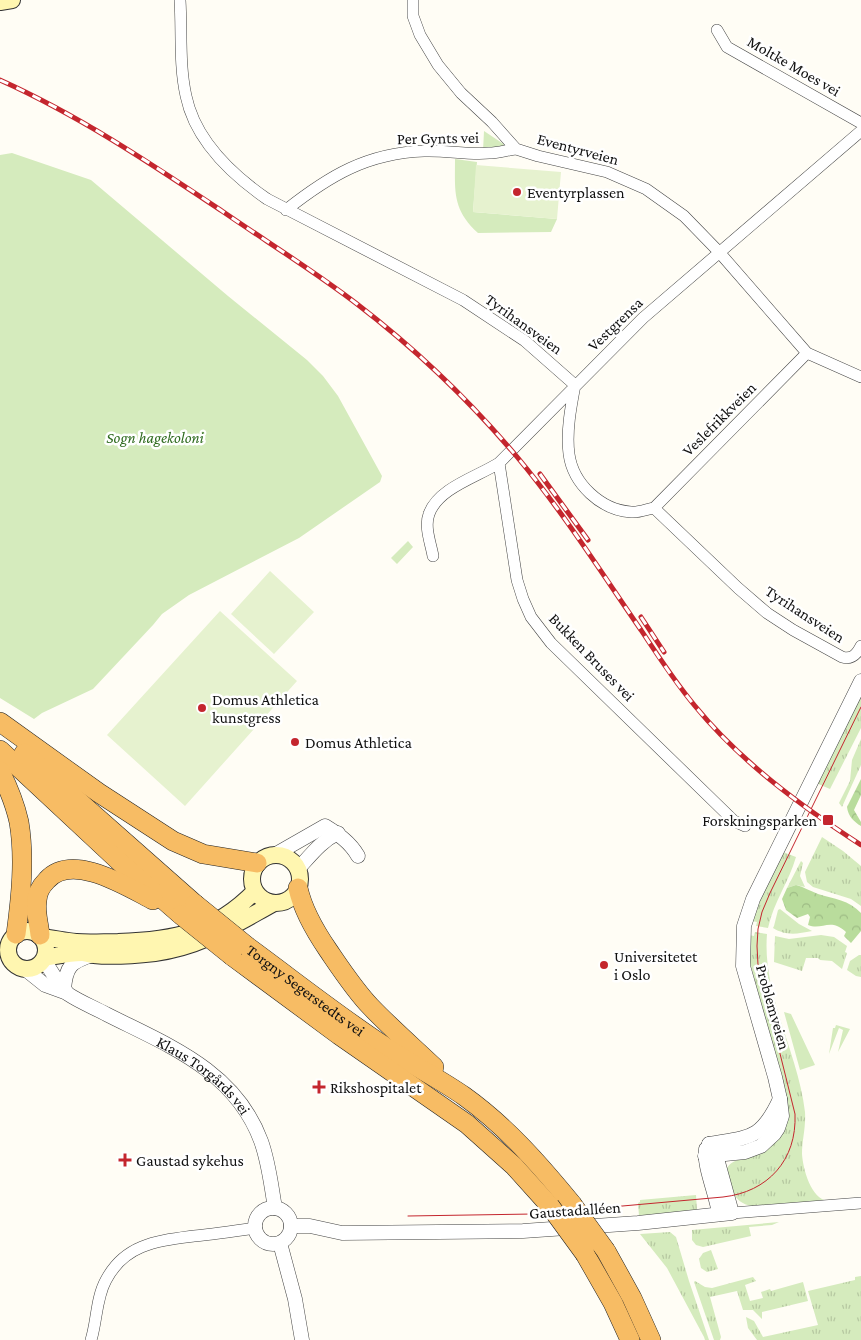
<svg xmlns="http://www.w3.org/2000/svg" width="861" height="1340" font-family="'Crimson Pro',serif">
  <defs>
    <pattern id="grass-tufts" width="24" height="20" patternUnits="userSpaceOnUse" patternTransform="scale(1.25)"><rect width="24" height="20" fill="#d5ebbd"/><path d="M3 7l-1-3M5 7V3M7 7l1-3M15 17l-1-3M17 17v-4M19 17l1-3" fill="none" stroke="#b6c8a1"/></pattern>
    <pattern id="forest-crowns" width="20" height="18" patternUnits="userSpaceOnUse" patternTransform="scale(1.25)"><rect width="20" height="18" fill="#b9dc9c"/><path d="M2 6a3 3 0 1 1 6 0M12 15a3 3 0 1 1 6 0" fill="none" stroke="#9ebc85"/></pattern>
  </defs>
  <rect width="100%" height="100%" fill="#fffdf5"/>
  <path fill="url(#grass-tufts)" d="M861,693V728L830,789L816,783Z
    M861,739V765L842,807L839,803L850,781L852,760Z
    M822,837L843,851L861,866V906L851,899L813,887L807,882L805,872Z
    M783,852L796,857C789,882 774,901 768,928L756,926L757,922L752,921L760,900Z
    M801,861L803,863L800,876L805,887L796,885L787,888Z
    M780,909L799,924L812,931C797,934 786,936 773,928L774,926L778,910Z
    M755,932L767,934C762,995 798,1052 805,1112C806,1127 802,1140 802,1154C803,1169 811,1199 828,1201L752,1206C732,1203 730,1185 727,1168C733,1158 745,1160 754,1154C763,1148 771,1140 779,1133L763,1014L750,962L749,935L754,936Z
    M821,935L834,937L847,946L845,952L847,953L842,969L832,961L820,960L818,958H806L802,971L774,962L775,936L789,939Z
    M859,955H861V977L856,976L847,970L850,961Z
    M696,1195L697,1210L694,1211L639,1216L638,1203L640,1202V1200Z
    M779,1222L772,1225L749,1227L751,1236L703,1247L696,1245L692,1240V1230Z
    M670,1232L676,1237L689,1281L709,1340H705L704,1337L667,1268L640,1234Z
    M711,1250L718,1269L707,1272L701,1268L699,1259L703,1253Z
    M861,1276V1340H757L748,1328L746,1317L754,1321L763,1337L818,1325L808,1291L855,1280V1277Z
    M753,1277L756,1281L745,1285L750,1301L763,1298L761,1292L770,1289L771,1291L803,1282L808,1301L762,1312V1319L753,1310H743L737,1291L710,1297L721,1337L720,1340H714L694,1282L695,1281L705,1287L712,1288Z"/>
  <path fill="url(#forest-crowns)" d="M861,779V795L854,810L861,822V826C854,822 848,816 847,807Z
    M796,885C804,887 810,891 818,894C834,899 849,900 861,913V931L851,943L844,936L846,932C830,917 822,931 808,925L810,917L808,914L797,918L786,910L782,899L787,888Z"/>
  <path fill="#d5ebbd" d="M484,131L508,147L483,151Z
    M12,153L91,180L228,296L307,360L323,376L338,396L382,476L380,482L299,538L189,595L162,614L153,625L93,689L42,713L34,719L0,698V155Z
    M455,159L477,162L473,212L557,219L551,232L478,233C452,209 455,191 455,159Z
    M408,541L413,547L397,564L391,558Z
    M784,1012L791,1014L815,1065L800,1070Z
    M836,1025L850,1029L838,1052L843,1030L839,1028L829,1054L833,1028H835Z"/>
  <path fill="#e6f2cf" d="M476,165L561,172L557,219L473,212Z
    M270,571L314,612L274,654L231,614Z
    M220,611L297,681L185,806L107,735Z"/>
  <g fill="none" stroke-linecap="round" stroke-linejoin="round">
    <defs>
      <path id="minor" d="M180,0C182,32 179,65 186,96C195,140 231,174 267,199L463,300L525,341L575,385C571,406 566,432 569,454C573,484 601,510 631,512C639,513 647,509 654,508
        M413,0V16L420,35L438,65L461,93L492,122L516,149L538,156L607,172L646,189L684,216L719,252L807,353L861,377
        M717,30L727,47L861,123
        M286,210C329,176 367,153 424,151C446,150 468,155 489,153C498,153 507,150 516,149
        M499,463L517,580L523,599L531,617L551,643L734,821L745,826
        M654,508L738,588L767,613L793,630L842,657C852,660 857,654 861,646
        M654,508L807,353
        M433,556C431,544 424,527 429,514C438,488 477,477 499,463L643,318L861,131
        M732,1213L861,1203
        M91,1340C97,1321 96,1298 106,1280C125,1244 157,1241 194,1236C215,1234 235,1231 255,1228"/>
      <g id="tertiary">
        <path d="M276,854L325,826C338,834 350,842 358,856"/>
        <path d="M298,869C310,856 321,841 338,833"/>
        <path id="s1" d="M44,960L58,982L68,994C80,1002 93,1007 106,1014C167,1045 235,1070 261,1141C269,1163 271,1185 275,1208"/>
        <path d="M25,969L45,985L67,993"/>
        <path d="M64,989C66,966 71,962 92,955"/>
        <path d="M709,1144C750,1137 761,1140 780,1099"/>
        <path d="M706,1149C703,1165 717,1196 719,1214"/>
        <path d="M705,1156L745,1152L761,1146L774,1134L778,1128L782,1116L780,1099L775,1077L743,966L744,926L753,899L861,681"/>
        <circle cx="273" cy="1226" r="18"/>
        <path d="M291,1226H310L342,1233L523,1231L638,1223L732,1213L716,1155L714,1148L709,1144"/>
        <path d="M280,1243L295,1299L302,1340"/>
      </g>
      <path id="secondary" d="M0,2L12,0
        M252 879a24 24 0 1 1 48 0a24 24 0 1 1-48 0Z
        M8 950a19 19 0 1 1 38 0a19 19 0 1 1-38 0Z
        M41,937C53,938 64,941 76,942C90,943 104,942 118,942C174,940 214,933 255,891
        M44,958C57,956 69,953 82,953C86,953 90,955 94,955C112,957 137,955 155,953C201,947 234,925 274,903"/>
      <g id="trunk">
        <path d="M0,722L99,793L173,841L203,854L257,863"/>
        <path d="M0,750L120,862L181,915"/>
        <path d="M24,753L195,904"/>
        <path d="M0,771C8,787 15,804 19,822C25,858 21,897 16,934"/>
        <path d="M298,888C303,911 315,931 328,950C341,969 354,989 370,1006C390,1027 413,1047 434,1067"/>
        <path d="M40,935C39,924 35,912 37,901C37,893 41,886 47,880C72,852 126,886 153,900"/>
        <path id="s2" d="M248,947C293,980 337,1015 384,1046C410,1064 438,1078 464,1096C506,1126 540,1165 572,1204"/>
        <path d="M232,956L339,1035L467,1124L514,1166L550,1206"/>
        <path d="M606,1251L632,1298L651,1340"/>
        <path d="M585,1254L613,1303L630,1340"/>
      </g>
    </defs>
    <use href="#minor" stroke="#444" stroke-width="12"/>
    <use href="#tertiary" stroke="#444" stroke-width="15"/>
    <use href="#secondary" stroke="#333" stroke-width="18"/>
    <use href="#trunk" stroke="#222" stroke-width="20"/>
    <use href="#minor" stroke="#fff" stroke-width="11"/>
    <use href="#tertiary" stroke="#fff" stroke-width="14"/>
    <use href="#secondary" stroke="#fff6b0" stroke-width="16"/>
    <use href="#trunk" stroke="#f7bc64" stroke-width="19"/>
    <path stroke="#c4262e" stroke-width="1" d="M408,1216L533,1214L723,1197C768,1192 797,1160 795,1114L758,965L757,946L758,929L762,912L770,893L861,707"/>
    <defs>
      <path id="rail" d="M0,80C80,116 150,163 222,211C267,242 314,271 357,304C417,350 470,401 518,458C563,512 601,572 641,630C658,656 675,682 695,706C741,762 801,806 861,845
        M540,474L588,540
        M641,617L664,652"/>
    </defs>
    <use href="#rail" stroke="#c4262e" stroke-width="5"/>
    <use href="#rail" stroke="#fff" stroke-width="3" stroke-dasharray="9" stroke-linecap="butt"/>
    <defs>
      <path id="trunk-bridge" d="M195,904L248,947
        M181,915L232,956
        M572,1204L606,1251
        M550,1206L585,1254"/>
    </defs>
    <use href="#trunk-bridge" stroke="#222" stroke-width="20" stroke-linecap="butt"/>
    <use href="#trunk-bridge" stroke="#f7bc64" stroke-width="19"/>
  </g>
  <g fill="#c4262e" stroke="#fff" stroke-width="2">
    <circle cx="517" cy="192" r="5"/>
    <circle cx="202" cy="708" r="5"/>
    <circle cx="295" cy="742" r="5"/>
    <rect x="822" y="814" width="12" height="12" rx="2.5"/>
    <circle cx="604" cy="965" r="5"/>
    <path d="M316.5 1079.5h5v5h5v5h-5v5h-5v-5h-5v-5h5z"/>
    <path d="M122.5 1152.5h5v5h5v5h-5v5h-5v-5h-5v-5h5z"/>
  </g>
  <g text-anchor="middle" dominant-baseline="central" stroke-width="5" stroke-linejoin="round" paint-order="stroke">
    <g font-size="16" fill="#111" stroke="#fff">
      <text transform="translate(794 66) rotate(30)">Moltke Moes vei</text>
      <text transform="translate(438 138) rotate(-1)">Per Gynts vei</text>
      <text transform="translate(578 149) rotate(15)">Eventyrveien</text>
      <text transform="translate(524 324) rotate(36)">Tyrihansveien</text>
      <text transform="translate(615 324) rotate(-44)">Vestgrensa</text>
      <text transform="translate(719 419) rotate(-45)">Veslefrikkveien</text>
      <text transform="translate(805 614) rotate(33)">Tyrihansveien</text>
      <text transform="translate(592 657) rotate(46)">Bukken Bruses vei</text>
      <text stroke="none"><textPath href="#s2" startOffset="72">Torgny Segerstedts vei</textPath></text>
      <text transform="translate(773 1007) rotate(74)">Problemveien</text>
      <text stroke="none"><textPath href="#s1" startOffset="201">Klaus Torgårds vei</textPath></text>
      <text transform="translate(575 1210) rotate(-4)">Gaustadalléen</text>
    </g>
    <g font-size="16" fill="#111" stroke="#fff" text-anchor="start">
      <text x="527" y="192">Eventyrplassen</text>
      <text x="212" y="699">Domus Athletica<tspan x="212" dy="18">kunstgress</tspan></text>
      <text x="305" y="742">Domus Athletica</text>
      <text x="817" y="820" text-anchor="end">Forskningsparken</text>
      <text x="614" y="956">Universitetet<tspan x="614" dy="18">i Oslo</tspan></text>
      <text x="330" y="1087">Rikshospitalet</text>
      <text x="136" y="1160">Gaustad sykehus</text>
    </g>
    <g font-size="16" font-style="italic" fill="#2f6b1f" stroke="#fff">
      <text x="155" y="437">Sogn hagekoloni</text>
    </g>
  </g>
</svg>
